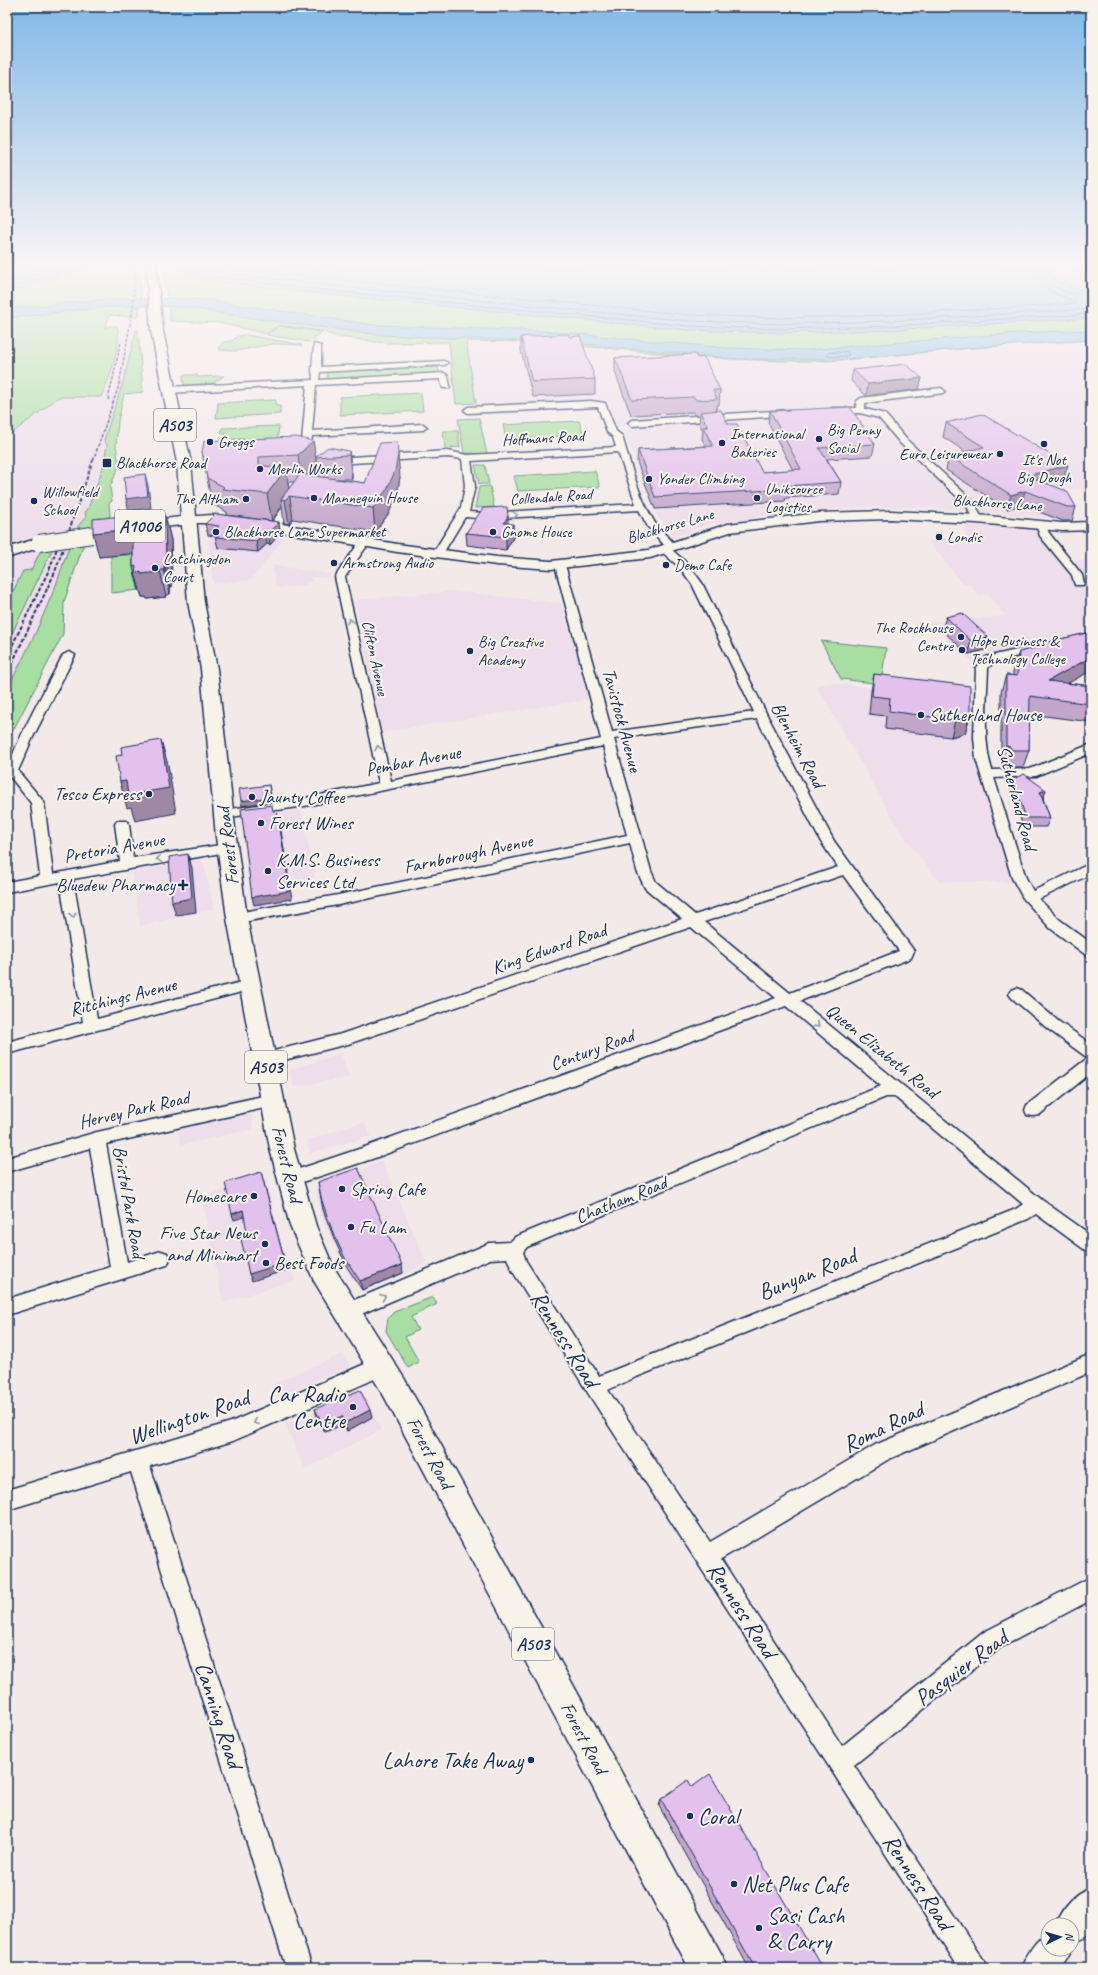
<svg xmlns="http://www.w3.org/2000/svg" width="1098" height="1975" font-family="Caveat,sans-serif">
  <rect width="100%" height="100%" fill="#f3e9e9"/>
  <filter id="ink" filterUnits="userSpaceOnUse"><feTurbulence type="fractalNoise" baseFrequency=".025" numOctaves="2"/><feDisplacementMap in="SourceGraphic" scale="8" xChannelSelector="R" yChannelSelector="G"/><feConvolveMatrix kernelMatrix="1 2 1 2 8 2 1 2 1" color-interpolation-filters="sRGB"/></filter>
  <g filter="url(#ink)">
    <path fill="#eeddea" d="M120,308L140,313L138,330L136,331L123,382L104,440L116,445L119,466L110,487L112,501L109,503L110,516L90,529L39,535L7,545V437L59,397H101L108,383L116,349L117,326Z
      M500,340L580,345L693,356L784,361L827,360L1033,343L1091,340V488L1049,492L1072,523L1040,517L918,507H869L794,512L709,524L674,537L658,518L624,433L631,426H617L607,400L476,408L466,341Z
      M966,524L1048,531L1071,561L1091,560V631L987,660L983,664L972,661L959,652L930,622L1006,616L987,594L979,595L970,584L964,585L928,541L965,536Z
      M235,530L284,538L251,580L213,584L208,534Z
      M85,545L64,602L63,634L7,742V562L30,551L42,548Z
      M272,565L303,570L331,574L329,578L311,577L312,581L306,582L307,585L276,588Z
      M451,591L560,603L591,699L382,732L355,600Z
      M834,683L976,702L979,761L1021,882H939L901,832L816,685Z
      M301,810L315,877L291,883L292,890L277,893L279,905L252,909L241,820Z
      M200,860L204,865L214,909L140,926L132,871Z
      M341,1054L349,1077L294,1087L289,1070Z
      M251,1114L253,1129L181,1145L178,1130Z
      M364,1122L371,1136L310,1153L307,1140Z
      M382,1161L427,1264L362,1292L345,1268L320,1213L316,1189Z
      M265,1178L281,1243L295,1280L223,1303L202,1197Z
      M342,1354L351,1366L277,1397L274,1383Z
      M363,1393L381,1430L305,1469L285,1424Z"/>
    <path fill="#a8dea1" stroke="#628680" d="M7,267H138L141,293L139,317L109,315L105,328L109,326H117C122,345 109,380 101,397H59L7,437Z
      M164,267H1091V340C1036,343 982,347 928,352C880,357 831,362 783,361C677,359 572,340 466,341L476,403L456,404L449,342L386,343L337,337L325,332L279,325L266,334L220,323L170,321Z
      M279,326L322,332L310,342L267,335Z
      M138,330L143,392L124,394L118,421L116,445L119,466L110,487L112,501L109,503L110,516L90,529L78,530V526L86,517L85,512L88,509L103,467L107,445L104,440L123,382L136,331Z
      M243,335H247L302,345L273,344L235,351L220,350L219,347L223,342L232,341L236,337Z
      M438,367L439,374L327,379V372Z
      M183,375H197V377L224,376L213,383L184,385Z
      M421,393L423,411L340,415V397Z
      M276,400V406H280V414L216,418L218,403Z
      M479,418L487,454L464,453L458,419Z
      M579,421L584,435L506,439L503,425Z
      M279,426L277,442L223,444L225,433H221L222,428Z
      M443,431H458L460,447L445,448Z
      M475,465H485L489,484H479Z
      M595,471L600,487L518,491L514,476Z
      M490,486L494,507L475,508L479,487Z
      M84,543L64,602L63,634L7,742V690L36,632L56,585L70,544Z
      M54,546L7,644V604L23,571L31,570L42,548Z
      M141,554L139,590L111,593V556Z
      M821,641L886,648L881,684L841,679Z
      M433,1297L437,1304L411,1317L418,1330L405,1337L419,1362L408,1368L386,1331L388,1318L394,1312Z"/>
    <path fill="#86c0e5" stroke="#5b86af" d="M7,267H92L7,292Z
      M178,267H1091V280L1066,267H1054L1051,273C1062,281 1076,288 1091,286V318L890,330L782,333L688,330L321,294L206,280L185,273Z
      M170,298L207,300L374,325L544,331L727,348L805,350L1019,333L1091,330V340L979,347L826,361L825,359H725L722,357L572,343L380,335L258,319L182,307L145,306L107,307L7,318V309L108,299Z"/>
    <g fill="none" stroke-linecap="round" stroke-linejoin="round">
      <path stroke="#466994" stroke-width="1" d="M184,267L207,276L322,290L689,326L782,329L890,326L1091,314
        M193,267L208,271L322,285L689,321L782,324L890,321L1091,309
        M217,267L689,315L782,318L889,315L1075,304V301C1058,295 1035,289 1037,267
        M1044,267C1040,289 1074,295 1091,295
        M1050,267L1048,275C1061,285 1075,291 1091,290
        M7,282L62,267
        M7,288L79,267
        M847,352L849,354L846,356L829,357L827,355L828,353Z"/>
      <defs>
        <path id="street" d="M314,344L321,346V367L444,361L448,363L444,365L320,372L319,380L444,373L448,376L450,386L449,388H443L440,379L316,385L312,431L423,424L427,427L423,430L312,436L310,458L305,461L298,458L301,452L307,385L168,393L164,390L168,387L313,380L312,370Z
          M941,388L945,391L944,393L865,403V409L885,414L907,440L975,503L982,519L981,521H973L967,506L901,444L879,418L860,413L832,414L828,411L832,408H856L857,401L861,398Z
          M591,401L605,403L616,431L622,436C631,466 639,499 657,526C663,533 671,539 676,546L671,549L688,564L702,583L767,715L834,841L914,951L911,958L800,1001L1042,1200L1091,1235V1253L1085,1250L1036,1214L1028,1219L634,1378L608,1390L710,1542L875,1445L1091,1354V1372L889,1459L721,1559L842,1746L984,1632L1091,1577V1600L1000,1648L854,1765L983,1959L987,1968H959L588,1393L512,1270L507,1258L490,1259L347,1320L340,1318L338,1312L340,1306L483,1246L489,1243L510,1242L515,1237L881,1086L786,1006L372,1159L290,1186L284,1184L281,1179L284,1174L362,1148L776,998L691,927L348,1044L264,1065L258,1063L256,1059L258,1055L341,1034L682,919L645,888L637,871L630,843L338,905L237,923L232,922L230,918L232,914L237,913L338,895L627,835L603,746L305,806L224,818L219,817L217,814L219,811L224,810L305,798L379,783L335,577L360,541H368L369,543L345,577L391,781L601,739L555,565L560,562L565,565L612,732L754,712L692,584L680,568L661,551L660,549L665,546L648,527L639,510L487,519L465,517L442,555H434L433,553L461,508L465,486L462,459L448,457L337,464C311,479 296,506 278,529H270L269,527C283,507 310,464 335,458L448,451L467,455L616,447L613,437L607,432L598,407L468,413L464,410L468,407ZM618,452L636,504L487,513L469,512L475,486L471,461ZM757,719L821,842L838,867L695,915L656,882L651,871L614,739ZM843,875L899,951L790,993L704,922ZM886,1097H895L1023,1204L1016,1209L599,1376L526,1261L523,1252L527,1247Z
          M790,410L794,413L793,415L632,426L628,423L632,420Z
          M1041,522L1045,523L1049,533L1082,575L1084,583L1083,585H1075L1072,575L1040,536L1036,525Z
          M1038,645L1044,648L1042,650L994,662L988,668C987,701 982,738 992,770L1030,769L1091,744V753L1036,776L994,778L1026,878L1033,891L1091,863V874L1039,899L1060,920L1091,943V956L1086,955L1050,928L1023,898L1012,878L976,759L974,737L976,668L986,657Z
          M69,652L75,655L33,737L18,771L44,802L53,874L120,861L115,824L117,821H127L129,824L133,858L227,844L232,845L234,848L232,851L227,852L73,879L97,1019L249,980L254,981L256,985L254,989L249,990L7,1054V1042L83,1022L60,882L7,892V882L40,876L31,803L8,774C5,760 54,673 63,655Z
          M1017,988L1022,990L1058,1021L1091,1044V1073L1039,1115L1033,1116L1027,1115L1025,1110L1027,1105L1085,1060L1091,1058L1085,1056L1048,1029L1012,998L1009,994L1012,990Z
          M272,1094L278,1095L280,1100L278,1105L106,1144L127,1262L161,1251L167,1253L170,1259L167,1265L7,1315V1299L110,1267L90,1148L7,1172V1158L97,1132Z
          M381,1357L388,1360L391,1366L388,1372L368,1382L233,1441L150,1466L312,1968H286L131,1472L7,1510V1490L231,1422Z"/>
        <path id="secondary" d="M891,511L977,515L1062,523L1091,522V530L1062,531L977,523L891,519L819,521L730,532L650,558L551,569L497,565L397,552L253,527L212,523H184L182,520L184,517L212,515L253,519L397,544L497,557L551,561L648,550L728,524L819,513Z
          M1091,1887V1931L1084,1938L1072,1944V1925H1055C1062,1908 1074,1894 1091,1887Z
          M1048,1934V1949H1072L1061,1968H1021C1027,1955 1035,1939 1048,1934Z"/>
        <path id="primary" d="M146,267H156L163,331L191,463L204,602L217,669L236,837L247,918L294,1149L316,1226L333,1266L404,1378L722,1955L728,1968H689L384,1396L314,1281L290,1226L270,1149L227,918L216,837L201,669L188,602L182,525L138,530L133,529L131,526L133,523L138,522L181,517L177,463L151,331Z
          M39,538L44,540L47,543L44,546L7,558V548Z"/>
      </defs>
      <use href="#street" stroke="#1b2f5e" stroke-width="3"/>
      <use href="#secondary" stroke="#1b2f5e" stroke-width="3"/>
      <use href="#primary" stroke="#1b2f5e" stroke-width="3"/>
      <use href="#street" fill="#f7f3e8" fill-rule="evenodd"/>
      <use href="#secondary" fill="#f7f3e8" fill-rule="evenodd"/>
      <use href="#primary" fill="#f7f3e8" fill-rule="evenodd"/>
      <path stroke="#1b2f5e" stroke-width="1.5" stroke-dasharray="3.5 1.5" stroke-linecap="butt" d="M108,400L121,342
        M93,461L119,385L133,308L135,267"/>
      <path stroke="#1b2f5e" stroke-width="2" stroke-dasharray="4 2" stroke-linecap="butt" d="M7,656L50,568L57,548
        M7,674L55,572L93,460"/>
      <defs>
        <path id="primary-bridge" d="M39,543L92,535"/>
      </defs>
      <use href="#primary-bridge" stroke="#1b2f5e" stroke-width="18" stroke-linecap="butt"/>
      <use href="#primary-bridge" stroke="#f7f3e8" stroke-width="16"/>
    </g>
    <path fill="#c3a6cc" stroke="#1b2f5e" fill-rule="evenodd" d="M521,337H569L595,379V394L533,397L521,351Z
      M615,358H697L720,390L719,405H717L716,411L728,424L762,472L793,470L768,423L770,411L875,444L872,456L827,459L841,482L839,494L786,498L785,501L655,509L637,462L638,450L706,446L702,439L703,431L699,423L700,415H695L693,412L631,415L615,372Z
      M853,370L922,378L919,389L866,396L851,381Z
      M946,423L1064,479L1047,484L1076,507L1072,521H1063L1021,505L1007,509L946,470L949,456L966,452L943,437Z
      M313,441L317,466L308,475L318,476L315,457L349,451L352,474V479H337L365,483L400,477L397,495L389,513L375,532L293,519L289,524L284,523L282,506L272,521L227,515V512L212,504L202,452ZM288,482H294L289,489Z
      M151,513L152,518L165,516L171,540L172,587H170V594L166,595V597L147,599L146,597H142L140,591H139L133,567V553L99,557Z
      M279,522L280,533L270,545L267,544L258,552L218,548L215,536L208,535L205,524Z
      M508,523L514,536L506,550L467,545L466,533Z
      M946,617L988,637L985,650L968,654L942,630Z
      M1091,632L1068,683L1091,686V722L1029,714V750L1023,767H1006L1005,764L1001,763V692L1006,675L1013,676V668L1019,652L1043,646L1044,643Z
      M874,674L970,716L965,733L951,737L885,729L886,716L869,714L871,691Z
      M1013,779L1046,790L1043,798L1050,818L1046,827H1023L1011,788Z
      M318,1182L403,1273L362,1290L347,1267L335,1241L323,1210Z
      M315,1409L372,1417L347,1431L344,1424L325,1432L317,1417Z
      M692,1787L823,1968H749L659,1806L661,1799Z"/>
    <path fill="#9f87a6" stroke="#1b2f5e" d="M922,378L919,389L866,396L868,384Z
      M313,441L317,466L301,481L298,455Z
      M349,451L352,474V479L349,455Z
      M398,454L400,477L397,495L389,513L375,532L373,508Z
      M1068,465L1064,479L1023,490L1027,476Z
      M286,469L293,519L289,524L285,500L281,499L282,506L272,521L267,494Z
      M145,474L148,486L151,508L129,511L126,499Z
      M1025,491L1021,505L1007,509L1011,495Z
      M165,516L171,540L172,587L166,563Z
      M508,516V528L504,523Z
      M279,522L280,533L270,545L268,533Z
      M513,524L514,536L506,550V537Z
      M133,529L139,553L99,557L93,533Z
      M265,533L267,544L258,552L256,541Z
      M164,563L170,587V594L164,570Z
      M160,570L166,597L147,599L146,597H142L135,573Z
      M988,637L985,650L968,654L971,641Z
      M1091,657V671L1042,697L1048,681Z
      M970,716L965,733L951,737L955,720Z
      M161,740L168,765L176,813L135,821L131,807L127,808L120,782L126,781Z
      M269,785L272,801L242,806L241,801Z
      M1046,790L1043,799L1040,792Z
      M279,818L292,899L254,905L252,897Z
      M188,854L192,868L196,912L176,915L172,902Z
      M261,1172L287,1270L252,1281L249,1274Z
      M243,1210L245,1217L234,1220L232,1214Z
      M402,1265L403,1273L362,1290L360,1281Z
      M370,1410L372,1417L347,1431L345,1423Z
      M342,1416L344,1424L325,1432L323,1425Z"/>
    <path fill="#e3c1ed" stroke="#1b2f5e" d="M568,334L569,337L580,336L595,379L532,382L521,337Z
      M695,354L697,358L704,357L720,390H713L717,399L696,400L694,397L632,400L615,358Z
      M906,364L922,378L868,384L853,370Z
      M850,407L875,444L819,448L841,482L786,486L787,489L655,497L638,450L713,446L703,427H708L700,412L721,410L728,424H737L762,472L801,469L770,411Z
      M982,414L1068,465L1027,476L1067,491L1076,507H1067L1025,491L1011,495L949,456L984,447L946,423Z
      M296,437L313,441L298,455L259,457V465L286,469L267,494L222,489L224,487L207,478L202,452L204,441Z
      M397,442L398,454L395,471L387,489L373,508L289,496L285,500L281,499L300,474L365,483L380,443Z
      M328,447L349,451V455L315,457Z
      M145,474L148,496L126,499L124,477Z
      M507,507L508,516L504,523L513,524L506,537L466,533L483,508Z
      M151,513V518L165,516L166,563H164V570H160V572L141,574V572L135,573L136,566L133,567V529L93,533V519Z
      M215,514L279,522L268,533H265L256,541L216,537L218,534H216L218,532L214,531L219,526L205,524Z
      M962,613L988,637L971,641L946,617Z
      M1091,632V657L1048,681L1091,686V704L1030,696L1029,750H1012L1010,747L1006,746V675L1017,676L1019,652L1046,645L1044,643Z
      M874,674L970,686V716L955,720L889,711L890,698L872,696Z
      M161,740L169,788L128,795L126,781L120,782L116,756L122,755L121,747Z
      M1024,774L1046,790L1040,792L1050,818H1026L1013,779Z
      M269,785L271,797L241,801L239,789Z
      M272,805L273,811L277,810L290,891L252,897L241,809Z
      M188,854L192,898L172,902L169,857Z
      M358,1168L402,1265L360,1281L345,1258L333,1233L322,1201L318,1182Z
      M261,1172L285,1263L249,1274L241,1239L248,1237L243,1210L232,1214L225,1183Z
      M360,1390L370,1410L345,1423L342,1416L323,1425L315,1409Z
      M710,1774L823,1968H755L661,1799L688,1780L692,1787Z"/>
    <defs><path id="oneway-chevron" d="M-2-3.5L2.5 0L-2 3.5" fill="none" stroke-width="1.6" stroke-linecap="round" stroke-linejoin="round"/></defs>
    <g stroke="#8991a3">
      <use href="#oneway-chevron" transform="translate(515 515) rotate(-4)"/>
      <use href="#oneway-chevron" transform="translate(350 621) rotate(-102)"/>
      <use href="#oneway-chevron" transform="translate(378 748) rotate(-102)"/>
      <use href="#oneway-chevron" transform="translate(159 859) rotate(171)"/>
      <use href="#oneway-chevron" transform="translate(73 915) rotate(81)"/>
      <use href="#oneway-chevron" transform="translate(817 1025) rotate(40)"/>
      <use href="#oneway-chevron" transform="translate(383 1297) rotate(-23)"/>
      <use href="#oneway-chevron" transform="translate(256 1422) rotate(158)"/>
    </g>
  </g>
  <linearGradient id="sky" x2="0" y2="1"><stop stop-color="#81b9e7"/><stop offset="0.49" stop-color="#faf5f5"/><stop offset="1" stop-color="#faf5f5" stop-opacity="0"/></linearGradient>
  <rect width="1098" height="543" fill="url(#sky)"/>
  <g fill="#1b2f5e" stroke="#f7f3e8" stroke-width="1.5">
    <circle cx="819" cy="439" r="4"/>
    <circle cx="210" cy="442" r="4"/>
    <circle cx="722" cy="443" r="4"/>
    <circle cx="1044" cy="444" r="4"/>
    <circle cx="1000" cy="454" r="4"/>
    <rect x="102" y="458" width="10" height="10" rx="2"/>
    <circle cx="260" cy="469" r="4"/>
    <circle cx="649" cy="479" r="4"/>
    <circle cx="314" cy="498" r="4"/>
    <circle cx="757" cy="498" r="4"/>
    <circle cx="246" cy="499" r="4"/>
    <circle cx="34" cy="501" r="4"/>
    <circle cx="216" cy="532" r="4"/>
    <circle cx="493" cy="532" r="4"/>
    <circle cx="939" cy="537" r="4"/>
    <circle cx="334" cy="563" r="4"/>
    <circle cx="666" cy="565" r="4"/>
    <circle cx="155" cy="568" r="4"/>
    <circle cx="961" cy="637" r="4"/>
    <circle cx="962" cy="650" r="4"/>
    <circle cx="470" cy="651" r="4"/>
    <circle cx="921" cy="715" r="4"/>
    <circle cx="149" cy="794" r="4"/>
    <circle cx="252" cy="797" r="4"/>
    <circle cx="261" cy="823" r="4"/>
    <circle cx="268" cy="871" r="4"/>
    <path d="M181 879h4v4h4v4h-4v4h-4v-4h-4v-4h4z"/>
    <circle cx="342" cy="1189" r="4"/>
    <circle cx="254" cy="1196" r="4"/>
    <circle cx="351" cy="1227" r="4"/>
    <circle cx="265" cy="1244" r="4"/>
    <circle cx="266" cy="1263" r="4"/>
    <circle cx="353" cy="1407" r="4"/>
    <circle cx="531" cy="1760" r="4"/>
    <circle cx="690" cy="1816" r="4"/>
    <circle cx="734" cy="1884" r="4"/>
    <circle cx="759" cy="1928" r="4"/>
  </g>
  <g text-anchor="middle" dominant-baseline="central" stroke-width="4" stroke-linejoin="round" paint-order="stroke">
    <g font-size="16" fill="#1b2f5e" stroke="#f7f3e8" text-anchor="start">
      <text x="827" y="430">Big Penny<tspan x="827" dy="18">Social</tspan></text>
      <text x="730" y="434">International<tspan x="730" dy="18">Bakeries</tspan></text>
      <text x="218" y="442">Greggs</text>
      <text x="992" y="454" text-anchor="end">Euro Leisurewear</text>
      <text x="1044" y="460" text-anchor="middle">It's Not<tspan x="1044" dy="18">Big Dough</tspan></text>
      <text x="116" y="463">Blackhorse Road</text>
      <text x="268" y="469">Merlin Works</text>
      <text x="657" y="479">Yonder Climbing</text>
      <text x="765" y="489">Uniksource<tspan x="765" dy="18">Logistics</tspan></text>
      <text x="42" y="492">Willowfield<tspan x="42" dy="18">School</tspan></text>
      <text x="322" y="498">Mannequin House</text>
      <text x="238" y="499" text-anchor="end">The Altham</text>
      <text x="224" y="532">Blackhorse Lane Supermarket</text>
      <text x="501" y="532">Gnome House</text>
      <text x="947" y="537">Londis</text>
      <text x="163" y="559">Latchingdon<tspan x="163" dy="18">Court</tspan></text>
      <text x="342" y="563">Armstrong Audio</text>
      <text x="674" y="565">Demo Cafe</text>
      <text x="953" y="628" text-anchor="end">The Rockhouse<tspan x="953" dy="18">Centre</tspan></text>
      <text x="970" y="641">Hope Business &amp;<tspan x="970" dy="18">Technology College</tspan></text>
      <text x="478" y="642">Big Creative<tspan x="478" dy="18">Academy</tspan></text>
    </g>
    <g font-size="16" fill="#1b2f5e" stroke="#f7f3e8">
      <text transform="translate(543 438) rotate(-3)">Hoffmans Road</text>
      <text transform="translate(551 497) rotate(-4)">Collendale Road</text>
      <text transform="translate(997 503) rotate(4)">Blackhorse Lane</text>
      <text transform="translate(670 526) rotate(-16)">Blackhorse Lane</text>
      <text transform="translate(375 658) rotate(78)">Clifton Avenue</text>
    </g>
    <g fill="#f7f3e8" stroke="#5d6a87" stroke-width="1">
      <rect x="154" y="409" width="42" height="32" rx="3"/>
      <rect x="115" y="510" width="50" height="32" rx="3"/>
      <rect x="245" y="1051" width="42" height="32" rx="3"/>
      <rect x="512" y="1628" width="42" height="32" rx="3"/>
    </g>
    <g font-size="18" font-weight="bold" fill="#1b2f5e">
      <text x="175" y="425">A503</text>
      <text x="140" y="526">A1006</text>
      <text x="266" y="1067">A503</text>
      <text x="533" y="1644">A503</text>
    </g>
    <g font-size="19" fill="#1b2f5e" stroke="#f7f3e8" text-anchor="start">
      <text x="929" y="715">Sutherland House</text>
      <text x="141" y="794" text-anchor="end">Tesco Express</text>
      <text x="260" y="797">Jaunty Coffee</text>
      <text x="269" y="823">Forest Wines</text>
      <text x="276" y="860">K.M.S. Business<tspan x="276" dy="22">Services Ltd</tspan></text>
      <text x="175" y="885" text-anchor="end">Bluedew Pharmacy</text>
      <text x="350" y="1189">Spring Cafe</text>
      <text x="246" y="1196" text-anchor="end">Homecare</text>
      <text x="359" y="1227">Fu Lam</text>
      <text x="257" y="1233" text-anchor="end">Five Star News<tspan x="257" dy="22">and Minimart</tspan></text>
      <text x="274" y="1263">Best Foods</text>
    </g>
    <g font-size="19" fill="#1b2f5e" stroke="#f7f3e8">
      <text transform="translate(622 720) rotate(75)">Tavistock Avenue</text>
      <text transform="translate(798 745) rotate(62)">Blenheim Road</text>
      <text transform="translate(413 761) rotate(-11)">Pembar Avenue</text>
      <text transform="translate(1017 798) rotate(75)">Sutherland Road</text>
      <text transform="translate(228 846) rotate(-97)">Forest Road</text>
      <text transform="translate(114 848) rotate(-10)">Pretoria Avenue</text>
      <text transform="translate(468 854) rotate(-12)">Farnborough Avenue</text>
      <text transform="translate(549 949) rotate(-19)">King Edward Road</text>
      <text transform="translate(123 997) rotate(-14)">Ritchings Avenue</text>
      <text transform="translate(592 1050) rotate(-20)">Century Road</text>
      <text transform="translate(882 1051) rotate(39)">Queen Elizabeth Road</text>
      <text transform="translate(134 1110) rotate(-13)">Hervey Park Road</text>
      <text transform="translate(287 1164) rotate(76)">Forest Road</text>
      <text transform="translate(621 1200) rotate(-22)">Chatham Road</text>
      <text transform="translate(129 1202) rotate(80)">Bristol Park Road</text>
      <text transform="translate(430 1453) rotate(62)">Forest Road</text>
      <text transform="translate(584 1738) rotate(62)">Forest Road</text>
    </g>
    <g font-size="23" fill="#1b2f5e" stroke="#f7f3e8">
      <text transform="translate(807 1274) rotate(-22)">Bunyan Road</text>
      <text transform="translate(565 1339) rotate(58)">Renness Road</text>
      <text transform="translate(189 1417) rotate(-19)">Wellington Road</text>
      <text transform="translate(883 1427) rotate(-26)">Roma Road</text>
      <text transform="translate(742 1610) rotate(57)">Renness Road</text>
      <text transform="translate(961 1668) rotate(-37)">Pasquier Road</text>
      <text transform="translate(219 1715) rotate(72)">Canning Road</text>
      <text transform="translate(918 1882) rotate(57)">Renness Road</text>
    </g>
    <g font-size="23" fill="#1b2f5e" stroke="#f7f3e8" text-anchor="start">
      <text x="345" y="1394" text-anchor="end">Car Radio<tspan x="345" dy="26">Centre</tspan></text>
      <text x="523" y="1760" text-anchor="end">Lahore Take Away</text>
      <text x="698" y="1816">Coral</text>
      <text x="742" y="1884">Net Plus Cafe</text>
      <text x="767" y="1915">Sasi Cash<tspan x="767" dy="26">&amp; Carry</tspan></text>
    </g>
  </g>
  <rect width="1098" height="1975" fill="none" stroke="#f7f3e8" stroke-width="24"/>
  <rect x="12" y="12" width="1074" height="1951" fill="none" stroke="#1b2f5e" stroke-width="1.5" filter="url(#ink)"/>
  <g transform="translate(1060 1937) rotate(85)"><circle r="19" fill="#f7f3e8" stroke="#9fa5b1"/>
  <path d="M0-3L7 15L0 10L-7 15Z" fill="#1b2f5e"/>
  <text y="-6" font-size="11" font-weight="bold" text-anchor="middle" fill="#1b2f5e">N</text>
  </g>
</svg>
